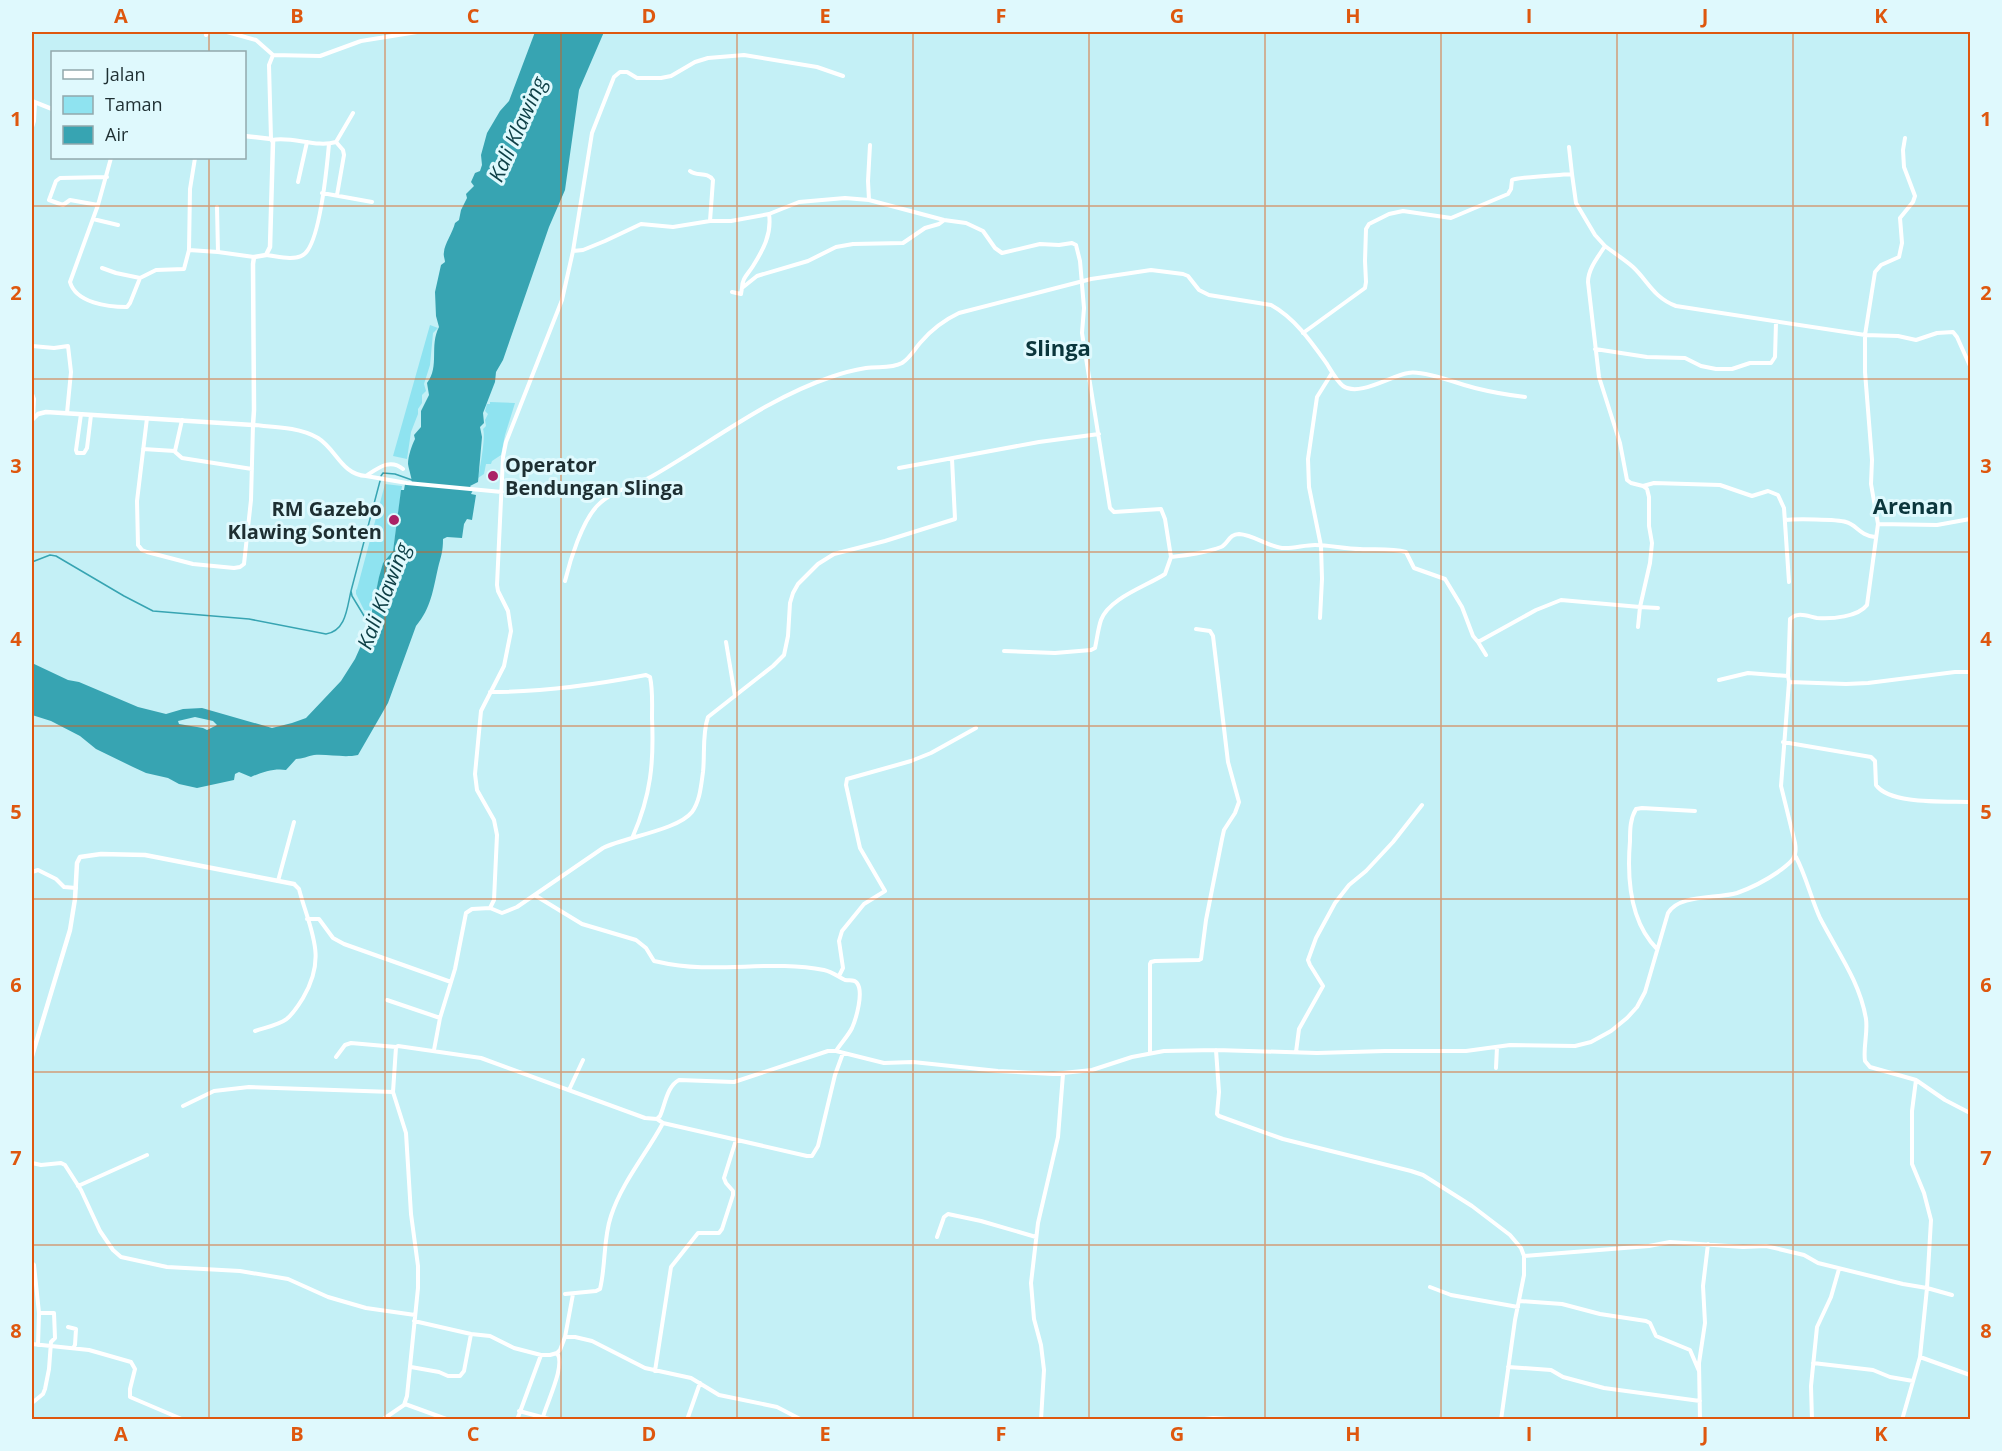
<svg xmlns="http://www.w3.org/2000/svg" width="2002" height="1451" font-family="'Open Sans',sans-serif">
  <rect width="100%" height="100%" fill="#c4f0f6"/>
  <path fill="#8fe3f0" d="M430,325L438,328L433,333L430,365L424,384L426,391L422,395V403L418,409V414L411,432L407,459L393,456Z
    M490,402L515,403L505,435L501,455L492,461L491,464H486L484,474L478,478C480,468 486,436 483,429L486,426L485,420L488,414L485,411L487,404H490Z
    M385,484L402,486L393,551L383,563L371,611L364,610L356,594V590L357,589Z"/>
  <path fill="#37a4b2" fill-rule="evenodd" d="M535,32H604L579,90L565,190L549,227L503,360L496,372L495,382L483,413L484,423L480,427L482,437L478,482L470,486L473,490L471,494L476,495L472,520L467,519L464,524L462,538L447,537L443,539C443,552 441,556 438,568C433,590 431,608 416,626L388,703L358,755C344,758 329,754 314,755C308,756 302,759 296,759L286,770C275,768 262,772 251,777L239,772L235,774L234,780L197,788L179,784L168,778L146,773L133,767L96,749L80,736L51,721L32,715V663L68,680L79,682L138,707L166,714L183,709L202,708L272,728L292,723L306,718L341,681L355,659L368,630L379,577L383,563L393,551L401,490H404L405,484L412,485C412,477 409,471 408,464C408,456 412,445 415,439L414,435L421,427V411L429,395L427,383C440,366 429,346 439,327L436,316L435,292L441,265L445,262C445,259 443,256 444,252C444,245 453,232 455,223L459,220L461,210L467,198L466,194L474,186L471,182L475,173L480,171L482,165L481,155L487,133L500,111L509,101ZM195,717L213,721L217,725L207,730L203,728L179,724L178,721Z"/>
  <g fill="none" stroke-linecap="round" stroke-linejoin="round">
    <path stroke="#37a4b2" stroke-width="1.5" d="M381,476L383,473L395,474L412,480
      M32,562L50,555L56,556L124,596L153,611L249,619L326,634C346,631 347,608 351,591
      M369,624L352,596L351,591L380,481"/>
    <path stroke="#fff" stroke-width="4" d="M227,32L256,40L273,55
      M206,35L209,32
      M32,127L34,121L35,103
      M1905,138L1903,150L1904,167L1915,196L1913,202L1900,218L1902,243L1899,257L1881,265L1875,272L1865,335L1898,336L1916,340L1937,333L1953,332L1957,337L1970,366
      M271,139L269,65L273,55L320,56L361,41L417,32
      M272,140C293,136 316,148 336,142L353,113
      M336,142L343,150L344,155L337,195
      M1569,147L1572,174
      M690,171C697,177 707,171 713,180L710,221
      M107,177L60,178L56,181L49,200L63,205L70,200L98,205L111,158
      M298,182L307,142
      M322,193L372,202
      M869,200L868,181L870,145
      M98,205L70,282C76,303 108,307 127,307L130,303L140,278L156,270L184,269L189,250L218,252L254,257
      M217,207L218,252
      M93,219L118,225
      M189,250L190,189L195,158
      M573,251L583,250L605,241L641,224L673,227L710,221H731L769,214L799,202L845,198L869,200L944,220L966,223L983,231L995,248L1002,253L1040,244L1059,245L1072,243L1076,245L1080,261L1084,308L1082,333L1110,508L1114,512L1161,509L1165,519L1171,557L1165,574C1147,586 1109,598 1101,620C1098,629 1097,639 1095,648L1091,650L1055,653L1004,651
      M266,255C277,256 293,261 303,255C320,245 327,166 329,144
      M102,268L116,273L140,278
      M742,288C742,278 748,274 753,266C763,250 772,234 769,214
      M732,292L741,294L742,288L757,276L808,261L836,247L853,244L903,243L925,228L939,224L943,221
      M1303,333L1365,288L1366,282L1365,261L1366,229L1369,224L1389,214L1403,211L1451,218L1508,194L1511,189L1512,180C1518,177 1561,175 1572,174L1576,203L1595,235L1605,246
      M32,346L54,348L68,346L71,372L67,413
      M1595,349L1647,357L1685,358L1701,366L1716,369H1732L1750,363H1771L1775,357L1776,322
      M32,394L34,399L33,418
      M81,414L76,450L77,453H84L87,448L91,415
      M147,418L137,501L138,545L142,550L147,552L193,564L234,568L240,567L244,564L251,500L253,425C274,427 299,427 318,438C336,449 342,475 366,476C378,468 390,458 403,469
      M143,449L175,451L182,420
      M174,451L182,458L252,469
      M899,468L1039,442L1099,434
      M366,476L407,483L502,492
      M1785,520C1794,519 1837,519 1846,522C1857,525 1859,535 1875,537
      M1878,524L1937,525L1970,519
      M1171,557C1188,555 1205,553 1221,547C1228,544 1229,534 1239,534C1254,535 1267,546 1282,548C1293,549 1304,545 1315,545C1330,545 1345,549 1360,549C1376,550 1391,548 1406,552L1414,568L1445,579L1462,607L1473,636L1478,642L1536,610L1561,600L1640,607L1650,563L1652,543L1649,526V497L1647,489L1643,486
      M565,581C570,560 582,522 597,506C613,489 637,486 656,474C713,441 768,398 831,377C842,373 854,370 866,368C878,366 891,369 902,363C910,358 914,350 920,343C931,330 944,320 959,313L1091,279L1151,270L1183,274L1188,276L1199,290L1209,295L1271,305C1295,318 1312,343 1327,364C1332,372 1336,380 1343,386C1359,397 1390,376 1408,373C1423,370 1459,384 1475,388C1491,392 1508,395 1525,397
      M1789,582L1784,508L1778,495L1768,491L1752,496L1720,485L1654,483L1643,486L1631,483L1627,480L1620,443L1599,377L1588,282C1588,269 1598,257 1605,246C1614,253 1624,259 1633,267C1648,281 1654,298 1676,306L1865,335V372L1872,460L1871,484L1878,524L1867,605C1858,617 1832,619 1817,618C1811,617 1804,614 1798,615C1794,615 1793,617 1790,619L1788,676L1789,682
      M1320,618L1322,579L1321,546L1309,487L1308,459L1317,397L1332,373
      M1638,627L1640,607L1658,608
      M726,642L735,696
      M1478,642L1486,655
      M1719,680L1748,673L1788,676
      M490,692C543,692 594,685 646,675L650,677C653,690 652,705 652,718C654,762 651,795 633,836
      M1783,742L1871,757L1875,761L1876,785C1890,805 1947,801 1970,802
      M1796,857C1806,876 1811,898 1820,918C1837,951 1860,982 1866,1019C1868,1033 1863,1047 1865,1061L1870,1067L1916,1080L1945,1100L1970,1113
      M32,872L38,870L56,879L64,887L76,888
      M278,881L294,822
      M536,896L582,924L636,940L646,948L654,961L659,962C713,975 770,959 824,970C833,972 838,977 845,980C850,981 854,979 857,983C864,992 856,1019 852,1028C848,1036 841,1043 836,1051
      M490,908L502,913L517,907L603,848C625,837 678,830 692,812C700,801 701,786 703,772C705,755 702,734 708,717L773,666L784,655L788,636L790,603L793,593L798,584L818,564L834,554L885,541L955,519L952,459
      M307,919H319L333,938L344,944L451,982
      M1657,949C1629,921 1627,877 1630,841C1630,830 1630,819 1636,809L1642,808L1695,811
      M839,976L843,968L839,941L842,931L864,904L885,891L860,848L846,785L847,779L911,761L931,753L976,728
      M387,1000L440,1018
      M255,1031C284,1022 287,1024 303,998C328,956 310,931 299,889L294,884
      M434,1050L440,1018L455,969L466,913L472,909L490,908L494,900L497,835L494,820L477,790L475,774L481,711L504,666L511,631L508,611L498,591L497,585L503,457L506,442L562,300L573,251L592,133L614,77L620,72H627L637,78H661L671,76L695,62L708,58L744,55L817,67L843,76
      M1216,1050L1219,1092L1217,1114L1219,1116L1283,1139L1411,1171L1423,1175L1472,1206L1510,1235L1521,1248L1524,1256V1275L1515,1320L1501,1420
      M1296,1052L1299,1029L1323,986L1310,965L1308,960L1316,938L1335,903L1349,885L1366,871L1393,842L1422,805
      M1150,1053V964L1151,962L1155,961L1199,960L1201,959L1206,920L1222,839L1224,830L1235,813L1239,802L1228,762L1213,636L1210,631L1196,629
      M336,1057L345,1045L351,1043L396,1047
      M1496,1068L1497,1047
      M1916,1080L1912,1111V1164L1924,1193L1931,1220L1927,1288L1952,1295
      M569,1090L583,1060
      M183,1106L214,1091L249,1087L393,1092
      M663,1123L807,1156H812L818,1146L835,1075L843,1053
      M32,1163L41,1165L61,1163L65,1165L81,1190L100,1231L113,1250L121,1257L167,1267L240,1271L288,1279L328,1297L366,1308L415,1315
      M78,1186L147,1155
      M937,1237L944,1217L948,1214L981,1221L1036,1237
      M1524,1256L1649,1246L1670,1242L1743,1247L1766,1246L1804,1255L1818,1263L1903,1284L1927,1288L1920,1357L1902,1420
      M32,1263L34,1265L39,1313L38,1345
      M1430,1287L1451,1295L1518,1307
      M565,1294L596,1291L600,1289C606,1265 603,1239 611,1216C622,1182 647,1153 663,1123L657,1119
      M1519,1301L1562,1304L1600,1314L1646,1321L1650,1323L1656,1336L1690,1350L1699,1371
      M414,1321L471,1334L490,1336L514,1348L541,1355H550L557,1353L560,1350L565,1337H575L592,1341L645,1368L691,1378L719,1395L777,1407L802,1420
      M68,1327L76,1329L75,1345L73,1348
      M565,1337L573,1294
      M32,1344L89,1350L131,1362L135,1369L130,1389V1397L184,1420
      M1920,1357L1970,1375
      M1813,1363L1873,1370L1890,1377L1913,1381
      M411,1367L439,1372L448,1376H460L464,1371L471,1334
      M1508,1367L1551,1370L1563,1377L1604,1388L1700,1401
      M655,1371L671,1267L698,1233H719L722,1229L733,1195V1191L726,1183L724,1178L736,1140
      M32,1403L43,1394L45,1389L49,1369L51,1342L55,1338L54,1313H39
      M405,1404L449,1420
      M519,1411L549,1419
      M543,1417C547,1402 566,1365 557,1353
      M382,1420L404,1405L407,1396L418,1288V1266L411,1214L406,1133L393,1092L396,1047L398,1046L481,1058L645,1118L657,1119L660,1116C665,1105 667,1086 679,1080L734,1082L828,1051H836L884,1063L913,1062L998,1071L1053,1074L1092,1070L1132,1057L1164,1051L1216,1050L1317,1053L1385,1051H1466L1510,1045L1575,1046L1591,1042L1611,1031L1627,1018L1637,1007L1645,992L1668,913C1679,894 1716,899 1737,893C1751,888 1765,881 1778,872C1790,863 1798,859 1795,843L1781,786L1789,682L1846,684L1868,683L1955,672H1970
      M517,1420L541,1355
      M687,1420L700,1383
      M1041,1420L1044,1370L1041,1345L1034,1319L1031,1283L1038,1223L1058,1137L1063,1074
      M1196,1420L1213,1418L1246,1420
      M1700,1420L1699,1363L1705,1323L1703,1286L1708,1244
      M1812,1420L1811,1386L1817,1327L1831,1297L1839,1269"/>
    <path stroke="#fff" stroke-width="4.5" d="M32,101L52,109
      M32,420L38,414L46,412L253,425L254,410L253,264L254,257L266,255L270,247L273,142L271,139L244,136
      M32,1056L70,930L75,899L77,863L80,857L101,854L145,855L294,884"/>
  </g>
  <path fill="none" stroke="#de570e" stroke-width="1.5" stroke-opacity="0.55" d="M209,32V52M385,32V1420M561,32V1420M737,32V1420M913,32V1420M1089,32V1420M1265,32V1420M1441,32V1420M1617,32V1420M1793,32V1420M209,158V1420M32,206H1970M32,379H1970M32,552H1970M32,726H1970M32,899H1970M32,1072H1970M32,1245H1970"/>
  <g fill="#aa2166" stroke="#dff9fd" stroke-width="2">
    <circle cx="493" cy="476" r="6"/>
    <circle cx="394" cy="520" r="6"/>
  </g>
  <g text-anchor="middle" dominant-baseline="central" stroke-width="6" stroke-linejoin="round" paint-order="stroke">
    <g font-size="20" font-weight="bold" fill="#1e2f32" stroke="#dff9fd" text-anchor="start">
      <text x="505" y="464">Operator<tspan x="505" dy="23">Bendungan Slinga</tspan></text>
      <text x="382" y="508" text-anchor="end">RM Gazebo<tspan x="382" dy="23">Klawing Sonten</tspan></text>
    </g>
    <g font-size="21" font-style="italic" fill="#0d3e45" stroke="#dff9fd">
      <text transform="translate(517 129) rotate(-66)">Kali Klawing</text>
      <text transform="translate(383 596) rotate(-69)">Kali Klawing</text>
    </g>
    <g font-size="22" font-weight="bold" fill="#0b363c" stroke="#dff9fd">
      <text x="1058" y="347">Slinga</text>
      <text x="1913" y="505">Arenan</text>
    </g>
  </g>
  <rect width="2002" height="1451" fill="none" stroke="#dff9fd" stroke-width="66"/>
  <rect x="51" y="51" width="195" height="108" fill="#dff9fd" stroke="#92a8ac" stroke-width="1.5"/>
  <rect x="63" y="70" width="30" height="9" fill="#ffffff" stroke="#92a8ac" stroke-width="1.5"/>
  <text x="105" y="81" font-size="18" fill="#1e2f32">Jalan</text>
  <rect x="63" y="96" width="30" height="18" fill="#8fe3f0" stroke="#92a8ac" stroke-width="1.5"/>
  <text x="105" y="111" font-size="18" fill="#1e2f32">Taman</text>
  <rect x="63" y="126" width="30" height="18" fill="#37a4b2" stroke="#92a8ac" stroke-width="1.5"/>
  <text x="105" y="141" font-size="18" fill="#1e2f32">Air</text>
  <rect x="33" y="33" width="1936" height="1385" fill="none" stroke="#de570e" stroke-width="2"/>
  <g font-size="20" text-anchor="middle" font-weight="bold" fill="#de570e">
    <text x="121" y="23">A</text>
    <text x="297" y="23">B</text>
    <text x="473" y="23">C</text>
    <text x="649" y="23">D</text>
    <text x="825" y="23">E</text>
    <text x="1001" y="23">F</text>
    <text x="1177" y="23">G</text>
    <text x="1353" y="23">H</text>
    <text x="1529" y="23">I</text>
    <text x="1705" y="23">J</text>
    <text x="1881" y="23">K</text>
    <text x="16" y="126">1</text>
    <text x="1986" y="126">1</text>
    <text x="16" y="300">2</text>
    <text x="1986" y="300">2</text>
    <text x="16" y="473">3</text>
    <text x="1986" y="473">3</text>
    <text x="16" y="646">4</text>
    <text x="1986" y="646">4</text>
    <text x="16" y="819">5</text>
    <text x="1986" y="819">5</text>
    <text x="16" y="992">6</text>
    <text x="1986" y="992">6</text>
    <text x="16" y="1165">7</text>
    <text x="1986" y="1165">7</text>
    <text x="16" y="1338">8</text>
    <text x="1986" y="1338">8</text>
    <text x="121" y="1441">A</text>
    <text x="297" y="1441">B</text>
    <text x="473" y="1441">C</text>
    <text x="649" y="1441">D</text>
    <text x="825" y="1441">E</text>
    <text x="1001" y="1441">F</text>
    <text x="1177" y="1441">G</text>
    <text x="1353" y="1441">H</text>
    <text x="1529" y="1441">I</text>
    <text x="1705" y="1441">J</text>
    <text x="1881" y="1441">K</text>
  </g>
</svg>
